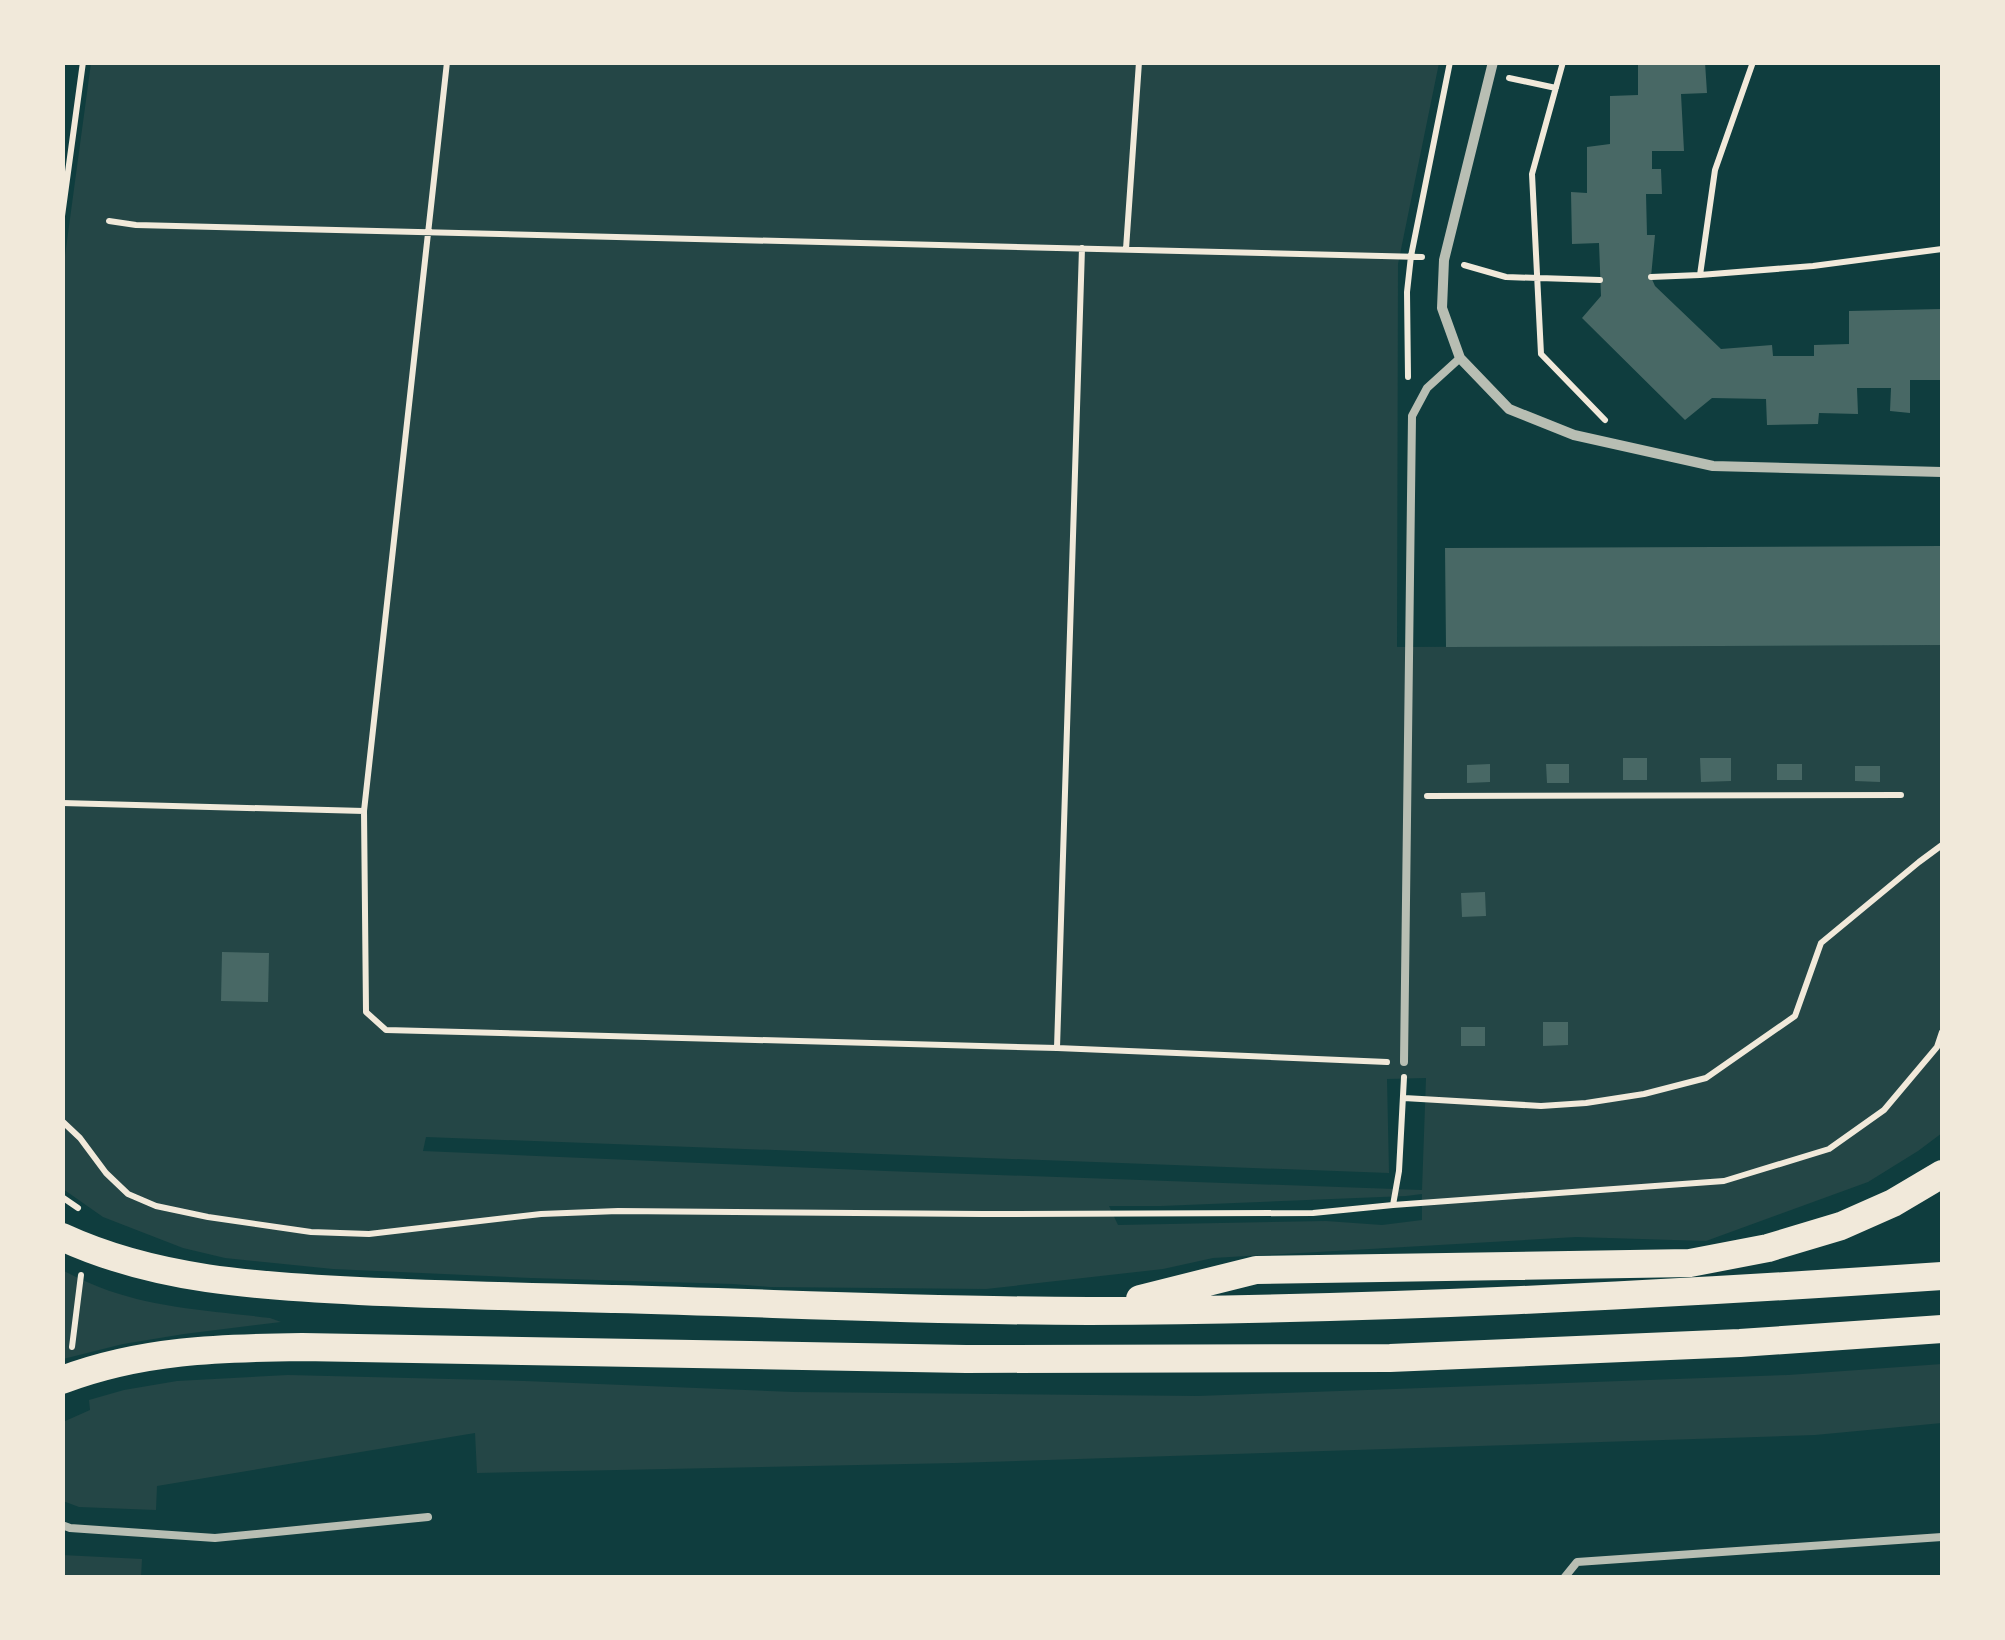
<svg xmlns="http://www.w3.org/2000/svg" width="2005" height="1640" font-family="'Source Serif 4',serif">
  <rect width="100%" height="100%" fill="#0f3d3e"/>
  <path fill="#244646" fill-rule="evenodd" d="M91,63H1439L1398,264L1397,647L1942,645V1133L1918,1151L1868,1182L1706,1241L1576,1237L1213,1258L1163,1269L986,1289L770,1287L733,1284L531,1278L333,1269L225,1258L183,1248L103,1217L63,1189L62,278ZM1426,1078L1422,1190L886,1171L423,1151L426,1137L1389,1173L1387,1079ZM1422,1194V1220L1382,1225L1326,1221L1118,1225L1109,1206H1161L1406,1196Z
    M62,1270C74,1276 86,1282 99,1287C152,1308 213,1311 270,1318L281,1322L184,1334L123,1344L63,1359Z
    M1942,1364V1423L1815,1435L955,1463L477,1473L475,1433L157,1486L156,1510L79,1507L63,1501V1422L90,1410L89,1400L124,1390L177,1381L288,1375L525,1381L794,1392L1198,1396L1788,1375Z
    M62,1555L142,1559L141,1577H63Z"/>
  <path fill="#486865" d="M1638,62H1705L1707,93L1681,94L1684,151H1652V169H1661L1662,194H1646L1647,235H1655L1651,277L1655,286L1721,349L1772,345L1773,356H1814V345L1849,344V311L1942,309V380H1910V413L1890,411L1891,388H1857L1858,414L1819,413L1818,424L1767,425L1766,399L1712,398L1685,420L1582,318L1601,296L1599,243L1572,244L1571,192L1587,193V147L1610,144V96L1638,95Z
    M1942,546V645L1446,647L1445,548Z
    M1623,758H1647V780H1623Z
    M1700,758H1731V781L1701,782Z
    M1490,764V782L1467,783V765Z
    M1546,764H1569V783H1547Z
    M1777,764H1802V780H1777Z
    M1855,766H1880V782L1855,781Z
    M1485,892L1486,916L1462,917L1461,893Z
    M222,952L269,953L268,1002L221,1001Z
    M1543,1022H1568V1045L1543,1046Z
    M1461,1027H1485V1046H1461Z"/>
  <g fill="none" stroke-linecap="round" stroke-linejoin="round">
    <path stroke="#f1e9da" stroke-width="6" d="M447,62L364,811L366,1012L386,1030L1057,1048L1387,1062
      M1563,62L1532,174L1541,354L1605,420
      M1753,62L1715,170L1700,275L1813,266L1942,249
      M1509,78L1556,88
      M62,216L83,62
      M109,221L136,225L1422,257
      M1126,249L1139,62
      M1464,265L1506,277L1600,280
      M1651,277L1700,275
      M1408,377L1407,292L1411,256L1450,62
      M1427,796L1901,795
      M62,803L364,811
      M1057,1048L1082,248
      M1404,1098L1541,1106L1586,1103L1644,1094L1706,1078L1795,1016L1821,943L1919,862L1942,845
      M62,1121L80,1138L106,1173L128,1194L156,1206L208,1217L311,1232L369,1234L541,1214L618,1211L982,1214L1313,1213L1393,1205L1399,1171L1404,1077
      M62,1197L78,1208
      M1393,1205L1724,1181L1829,1149L1884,1110L1937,1047L1942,1032
      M72,1347L81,1275"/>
    <path stroke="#b8beb3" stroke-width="8" d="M1404,1062L1412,416L1427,388L1460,358
      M62,1525L70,1528L215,1538L428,1517
      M1564,1578L1577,1562L1942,1537"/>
    <path stroke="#b8beb3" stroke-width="10" d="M1493,62L1444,260L1442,308L1460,358L1509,409L1574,435L1713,466L1942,472"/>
    <path stroke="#f1e9da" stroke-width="28" d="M62,1237C155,1280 258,1286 359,1291C444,1295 530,1297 615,1299C773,1303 931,1311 1089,1311C1374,1310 1659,1295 1942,1276
      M1140,1299L1256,1270L1690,1263L1768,1248L1841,1226L1893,1203L1942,1174
      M62,1380C141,1350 219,1348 302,1347L966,1359L1390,1358L1740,1343L1942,1329"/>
  </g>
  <rect width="2005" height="1640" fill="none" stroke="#f1e9da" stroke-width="130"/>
</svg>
